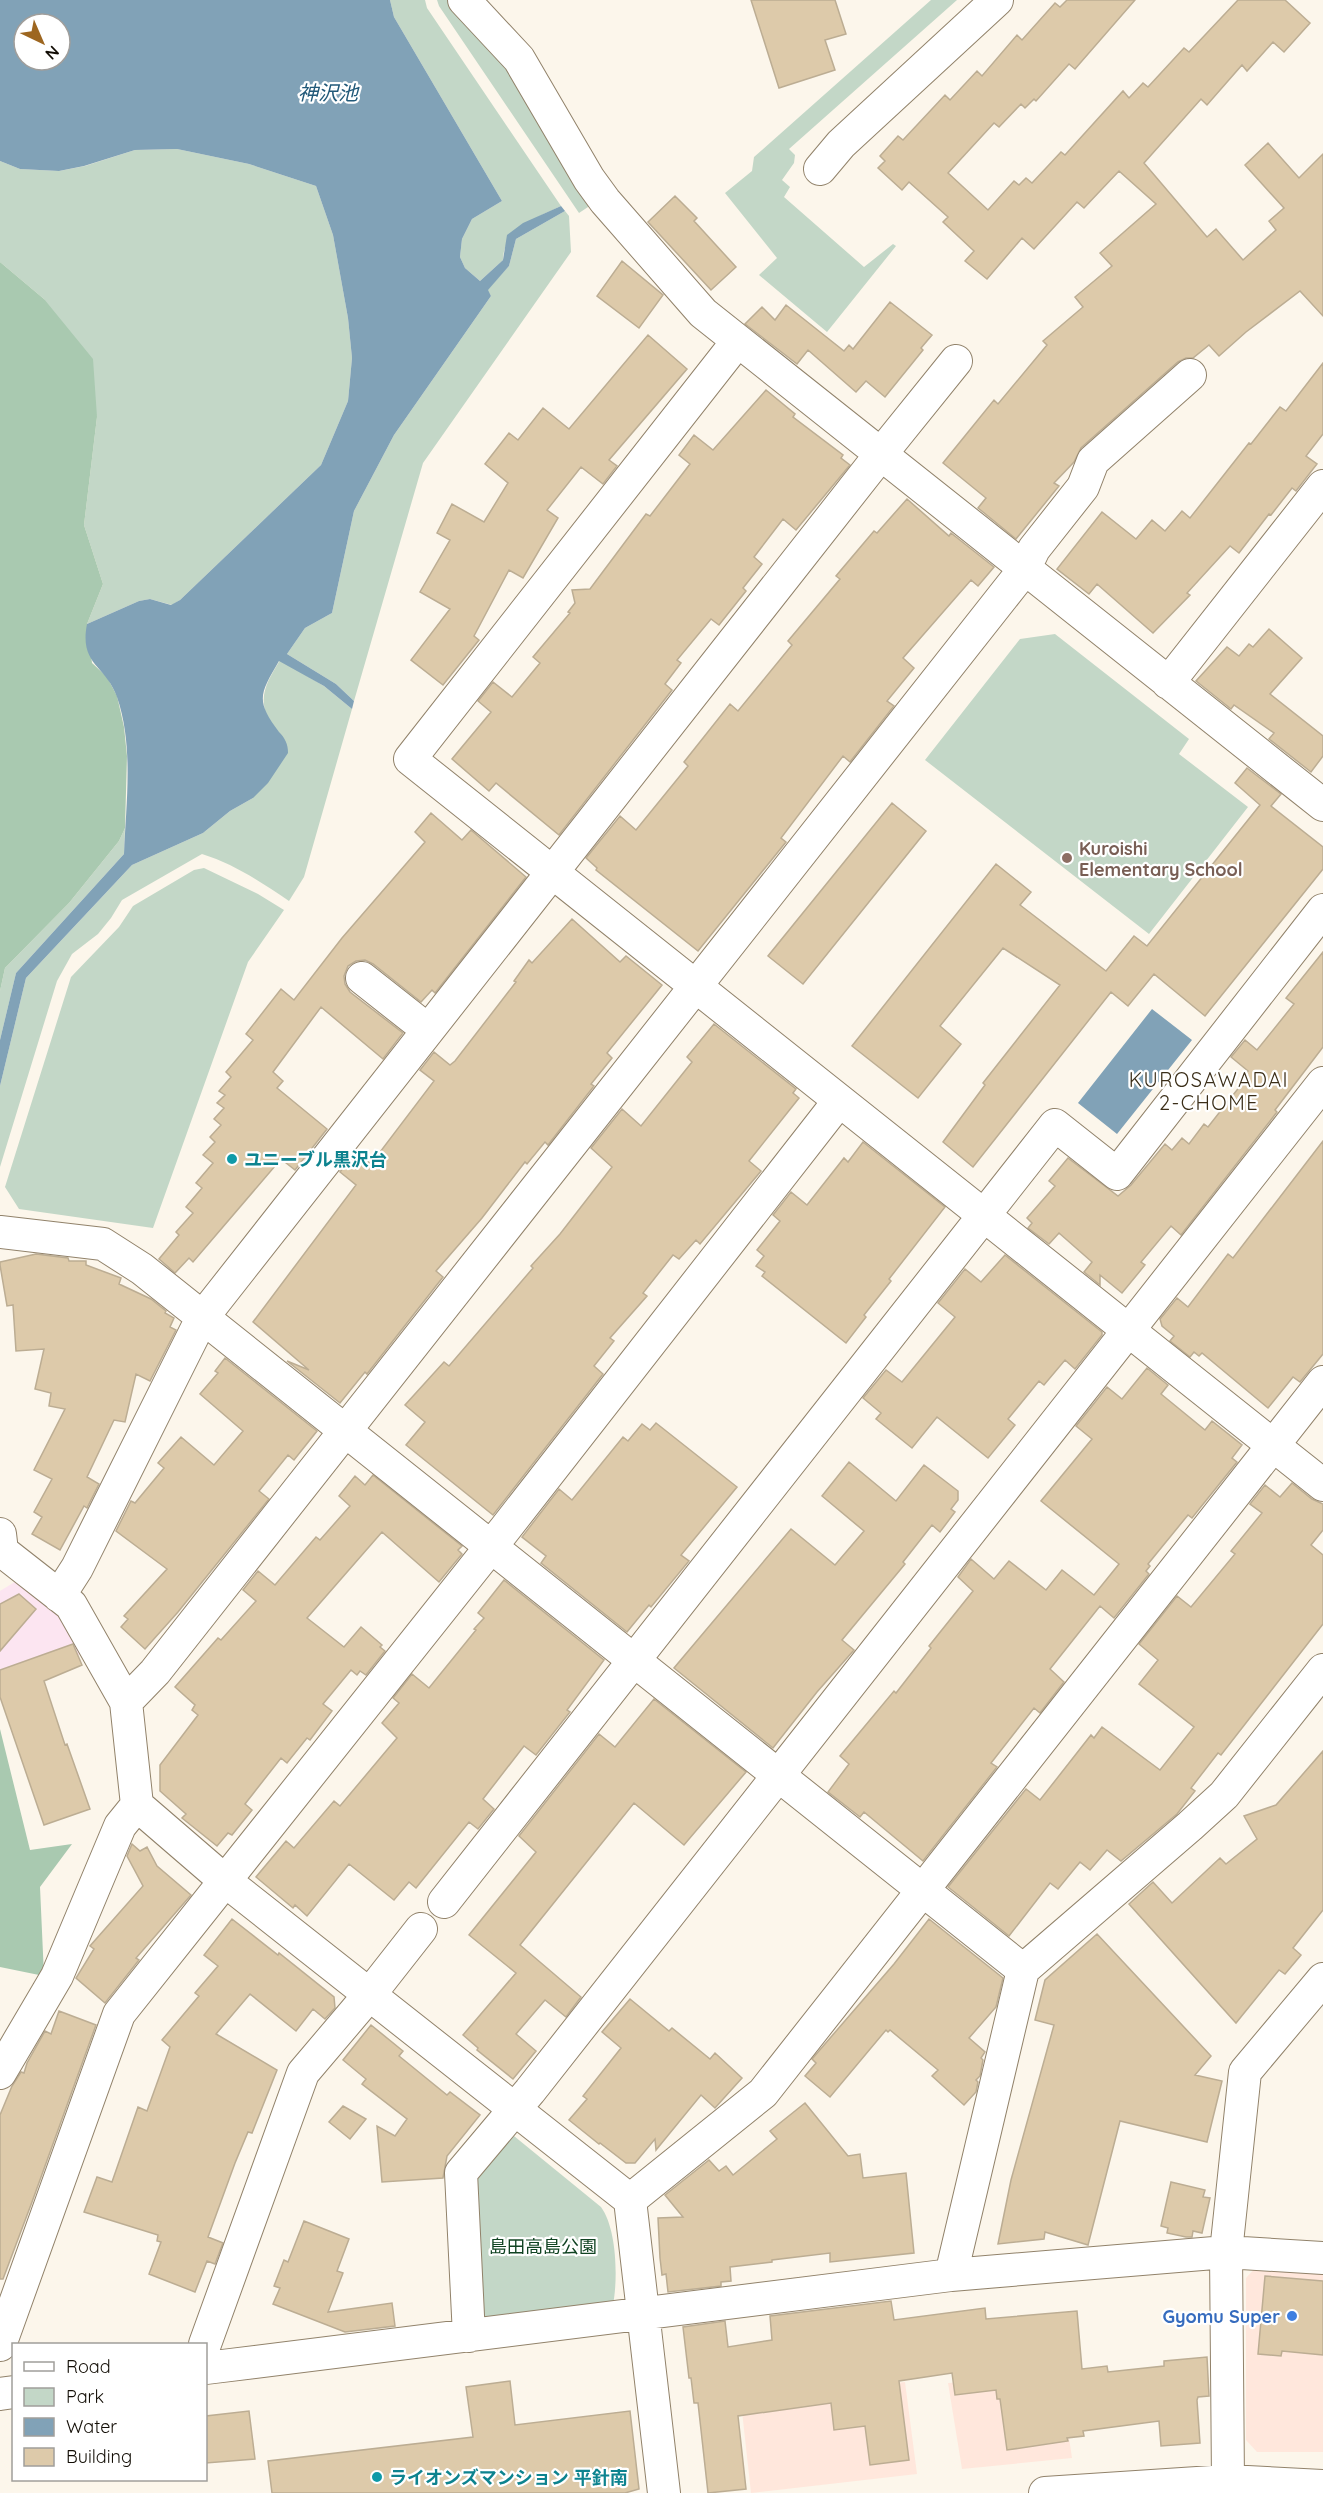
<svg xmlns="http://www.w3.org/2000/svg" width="1323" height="2493" font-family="Quicksand,'Noto Sans JP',sans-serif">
  <rect width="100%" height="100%" fill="#fcf6eb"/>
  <path fill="#ffe7dc" d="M1257,2266L1323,2271V2452H1257L1246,2440V2278Z
    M1060,2377L1072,2458L962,2469L948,2383Z
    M905,2382L917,2474L751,2493L741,2402Z"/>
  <path fill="#fce5f1" d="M18,1580L59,1611L84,1653L0,1684V1591Z"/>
  <path fill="#c3d7c7" d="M390,0H425L427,8L561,206C538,217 503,229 503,260L480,281L465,268L460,257L462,239L472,219L502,201L394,17Z
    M437,0H451L512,66L594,203L579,213L439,6Z
    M931,0H957L789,149L795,155L794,163L782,180L790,187L784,197L864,267L893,244L896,246L827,332L759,275L777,258L725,193L752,171L754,157Z
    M177,149L249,164L316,186L333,235L348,318L352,358L348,401L321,465L180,600L172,605L150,599L139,601L87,624L103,584L84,525L97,417L44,299L0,262V161L20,169L59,171L85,166L135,150Z
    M565,211L569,216L571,252L423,463L354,701L336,684L287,654L305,628L332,613L354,511L394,435L491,296L487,290L509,266L516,239Z
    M1055,634L1189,739L1179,754L1248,807L1149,934L925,760L1020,639Z
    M280,660L324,686L352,709L304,877L289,901C261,882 234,864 202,854L122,900L111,918L98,934L72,954L57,981L0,1167V1086L26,978L132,865L203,833L230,811L253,798L267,716C258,694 269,679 280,660Z
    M125,828L124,854L16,973L0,1040V991L5,968L69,903L119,841Z
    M204,868L258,894L284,910L248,962L153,1228L19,1209L5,1187L71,977L119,927L133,906L194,870Z
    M514,2136L601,2207C617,2229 618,2279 613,2305L488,2323L476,2307L471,2177Z"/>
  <path fill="#a9c9b0" d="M0,262L44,299L93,359L97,417L84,525L103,584L87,624L92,663L107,677L117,696L124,727L127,756L125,828L119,841L69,903L5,968L0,991Z
    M0,1729L30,1850L72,1844L40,1887L44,1976L0,1967Z"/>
  <path fill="#81a2b7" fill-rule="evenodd" d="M0,0H390L394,17L502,201L472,219L462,239L460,257L465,268L480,281L503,260L507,235L523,223L561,206L565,211L516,239L509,266L488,290L491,296L394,435L354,511L332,613L305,628L287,654L336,684L354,701L352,709L324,686L279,661C260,694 255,700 279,732C285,738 288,744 288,753L268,783L253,798L230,811L203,833L132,865L26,978L0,1086V1040L16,973L124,854C126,803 134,746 117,697C106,665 79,665 87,624L139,601L150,599L171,605L180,600L321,465L348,401L352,358L348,318L333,235L316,186L249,164L177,149L135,150L84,166L59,171L20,169L0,161ZM24,24H60V60H24Z
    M1152,1009L1192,1040L1117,1134L1078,1103Z"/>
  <path fill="#ddcaaa" stroke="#bcad93" stroke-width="1.5" d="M751,0H835L846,34L825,40L835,70L779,88Z
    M1067,0H1135L1075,69L1069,64L1036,101L1034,99L1025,108L1021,104L999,127L994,123L948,173L988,210L1014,181L1019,185L1026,178L1032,183L1061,152L1065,155L1123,91L1129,98L1143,83L1148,87L1184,48L1189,52L1238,0H1285L1310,23L1284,52L1273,42L1247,71L1242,65L1207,105L1201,99L1144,163L1207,237L1216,229L1243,260L1276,230L1269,221L1284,208L1245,165L1268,143L1299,178L1323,154V316L1300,291L1246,332L1219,356L1209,345L1193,358H1186L1178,362L1081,448L1074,462L1054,483L1059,486L1016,539L978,508L986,498L943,463L994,400L998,404L1047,345L1043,341L1083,307L1075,297L1112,266L1100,253L1156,204L1119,171L1084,208L1077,202L1034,249L1022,238L987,279L965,261L974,251L943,222L948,217L909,182L902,190L878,168L885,161L880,156L898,136L903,140L945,95L950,100L977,71L982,76L1017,35L1022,40L1055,3L1060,7Z
    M675,196L697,218L694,221L736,267L711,290L648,222Z
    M622,261L663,295L639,328L597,296Z
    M890,302L932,335L921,348L923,350L885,397L866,381L856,392L808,350L797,364L745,324L762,307L775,320L786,305L844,351L849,345L853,349Z
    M648,335L687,369L609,460L617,466L603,484L581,467L547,510L558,518L523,578L509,570L474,636L479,640L443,685L411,660L450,609L420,592L450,540L437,533L452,504L484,522L508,483L485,464L509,433L518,440L543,408L569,429Z
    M1323,363V434L1306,456L1317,464L1296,491L1292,488L1271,515L1269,514L1239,553L1230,546L1187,593L1190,595L1153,633L1097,584L1089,594L1057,569L1102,512L1136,539L1152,520L1165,531L1182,511L1190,518L1249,443L1251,444L1280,407L1286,411Z
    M766,390L795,414L793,417L843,455L841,458L850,465L796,530L783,519L754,557L762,564L743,588L746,591L719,625L711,619L677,660L681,663L665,684L672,690L559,835L496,783L489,791L452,759L491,712L478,701L493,682L512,697L540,663L533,657L570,613L568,612L575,603L572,590L590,589L646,514L650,516L690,464L679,455L694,435L713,450Z
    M907,499L949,536L951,533L994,567L978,586L971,580L903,658L914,668L887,701L894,706L850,762L843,756L781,838L786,842L698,951L596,870L597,868L586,858L620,816L636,830L688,766L684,762L730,704L738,711L792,645L788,641L840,579L836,576L874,531L877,533Z
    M1269,629L1302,658L1270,694L1323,736V756L1311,772L1269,739L1274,733L1234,705L1231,709L1196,681L1227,647L1239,656L1249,644L1253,647Z
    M1247,768L1281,794L1271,806L1323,847V869L1205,1016L1154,974L1128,1006L1111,992L973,1167L943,1142L985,1085L983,1083L1060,985L1003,948L940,1026L961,1044L918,1098L852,1046L996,864L1031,892L1020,905L1106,971L1134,936L1147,946L1260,805L1235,783Z
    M892,803L926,831L803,984L768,956Z
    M431,813L462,840L471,830L526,877L439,988L435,993L432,990L421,1002L373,964L365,960L356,961L348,966L344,976L345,984L350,992L403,1033L383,1059L321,1007L273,1072L283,1081L277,1088L327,1129L295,1170L281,1159L193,1262L189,1258L175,1273L159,1259L179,1235L176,1232L193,1213L186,1207L202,1188L196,1183L213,1163L203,1155L215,1142L210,1137L221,1125L214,1119L224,1108L217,1103L225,1095L219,1091L231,1077L226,1072L253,1040L246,1034L281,989L294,1000L342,938L425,842L415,832Z
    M572,919L620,962L626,956L662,985L607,1053L612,1058L591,1084L594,1086L548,1145L545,1142L527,1164L525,1162L482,1218L436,1271L443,1277L367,1374L365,1372L340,1403L287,1361L309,1370L253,1322L356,1185L340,1172L356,1151L371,1164L434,1081L420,1070L434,1052L450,1065L455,1061L516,982L514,981L529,960L532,963Z
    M1323,952V1047L1275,1110L1277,1112L1181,1235L1171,1226L1141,1262L1145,1265L1122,1293L1100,1275V1285L1084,1272L1092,1262L1059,1233L1049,1244L1028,1228L1032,1223L1027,1218L1055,1186L1049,1181L1068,1158L1118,1196L1131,1185L1165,1144L1172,1150L1182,1138L1189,1144L1204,1124L1208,1127L1248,1076L1245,1074L1248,1071L1231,1057L1245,1040L1257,1050L1294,1004L1286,998Z
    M714,1024L796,1089L793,1093L799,1098L749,1161L761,1171L700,1244L696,1240L679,1259L673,1255L643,1293L647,1296L610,1338L614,1341L594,1366L603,1374L493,1515L406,1445L425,1422L405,1405L444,1362L449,1366L533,1268L531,1266L560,1234L612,1167L591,1148L622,1109L641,1126L692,1062L687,1057Z
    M1323,1141V1354L1300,1382L1293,1377L1268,1408L1202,1353L1199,1356L1194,1352L1190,1357L1170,1341L1174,1336L1162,1326L1160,1319L1177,1298L1188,1307L1228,1254L1233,1258Z
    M863,1142L945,1207L889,1279L891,1281L864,1315L866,1317L846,1343L762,1276L765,1272L756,1266L764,1256L757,1250L780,1221L773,1215L791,1192L807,1205L844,1158L848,1162Z
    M36,1254L68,1258L69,1261H86V1265L121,1278L119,1284L151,1299L166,1311L165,1313L174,1318L170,1327L176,1330L150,1381L136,1374L125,1422L114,1420L87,1477L99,1484L87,1508L84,1506L60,1550L32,1534L42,1517L34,1512L52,1479L34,1470L65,1409L49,1406L51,1393L35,1389L44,1349L16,1351L13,1305L7,1306L0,1265V1262Z
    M1005,1255L1102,1332V1335L1075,1369L1065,1360L1044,1385L1039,1381L1008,1419L1015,1425L988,1458L937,1417L912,1448L876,1419L881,1413L863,1398L886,1370L902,1382L955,1317L938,1303L965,1269L981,1282Z
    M225,1358L317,1431L294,1460L288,1455L259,1491L269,1499L178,1612L145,1649L121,1627L128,1619L124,1616L167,1569L116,1531L131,1501L135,1503L164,1468L158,1463L181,1437L214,1465L243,1431L200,1394L218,1373L215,1371Z
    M1147,1368L1168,1385L1161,1394L1205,1430L1212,1421L1242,1445L1232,1458L1237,1462L1192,1518L1188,1515L1148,1564L1150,1566L1146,1571L1149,1574L1114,1618L1100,1606L1050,1669L1064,1682L1040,1713L1034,1708L991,1763L997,1767L923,1861L864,1812L860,1817L828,1792L849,1764L840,1756L894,1691L896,1693L931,1648L929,1646L973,1591L958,1577L971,1559L994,1579L1009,1561L1046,1590L1062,1570L1094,1595L1119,1564L1041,1501L1092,1439L1076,1426L1107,1387L1122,1399Z
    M656,1423L737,1487L681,1555L689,1561L651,1607L649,1605L627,1632L541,1563L546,1556L522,1537L559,1489L572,1500L623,1437L628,1441L642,1424L650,1430Z
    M849,1462L896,1501L924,1465L958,1491V1500L951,1509L955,1512L940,1532L932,1525L903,1562L905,1564L842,1640L854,1650L817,1692L773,1748L674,1668L791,1529L835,1565L864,1531L822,1496Z
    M373,1475L462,1546L458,1550L462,1554L439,1582L382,1532L307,1618L344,1647L361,1627L382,1645L380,1647L385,1651L366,1675L360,1671L357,1675L351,1670L323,1704L332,1711L310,1740L307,1738L287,1763L281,1758L245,1804L252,1810L232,1835L228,1833L217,1846L182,1818L186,1814L160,1791V1765L198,1715L192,1710L195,1705L175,1687L218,1638L221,1640L256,1601L243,1590L258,1571L275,1585L316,1537L320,1540L350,1506L339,1496L355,1476L365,1485Z
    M1292,1483L1312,1499L1323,1504V1530L1311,1545L1323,1555V1624L1221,1755L1218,1753L1191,1788L1195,1791L1177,1814L1121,1861L1107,1850L1090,1870L1080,1862L1058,1889L1050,1883L1009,1936L948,1887L1026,1789L1040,1800L1091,1735L1094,1738L1102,1727L1160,1770L1194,1727L1139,1684L1158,1660L1139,1644L1177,1596L1191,1607L1235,1554L1231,1551L1262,1513L1250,1504L1265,1485L1280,1497Z
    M504,1580L604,1660L567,1710L570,1712L536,1755L524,1746L483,1799L494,1809L478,1829L469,1822L416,1888L409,1882L394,1900L349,1864L307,1916L295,1905L293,1908L256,1877L286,1841L294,1848L334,1801L340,1806L397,1738L382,1723L399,1703L393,1698L412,1674L429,1688L476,1630L474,1629L484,1618L478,1613Z
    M19,1594L36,1609L0,1651V1604Z
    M73,1644L82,1665L44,1681L65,1745L67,1744L90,1809L44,1825L0,1697V1670Z
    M654,1699L746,1772L684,1845L634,1803L520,1945L581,1997L566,2017L545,2000L516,2034L536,2051L513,2079L477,2050L478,2048L463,2035L516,1973L469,1935L536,1852L519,1836L599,1734L615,1747Z
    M1323,1751V1910L1293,1948L1301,1955L1285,1974L1279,1970L1236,2023L1129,1904L1153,1882L1172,1903L1220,1858L1226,1864L1257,1839L1244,1816L1276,1805Z
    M132,1844L140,1851L147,1847L157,1866L191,1895L136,1958L139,1960L105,2003L76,1978L94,1949L90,1946L143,1886L127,1856Z
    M232,1919L278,1955L279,1953L334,1997L335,2008L325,2019L313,2009L296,2031L250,1994L216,2034L277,2070L252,2133L248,2132L235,2163L208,2237L223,2243L215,2264L207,2261L195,2292L149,2274L161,2242L157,2241L158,2235L84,2212L97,2177L112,2182L138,2107L147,2111L170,2047L162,2040L199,1996L195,1993L218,1966L204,1955Z
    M929,1919L1003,1978L996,2007L969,2038L985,2052L981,2058L983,2060L980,2076L976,2080L978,2082L976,2092L964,2105L932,2076L938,2070L890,2030L888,2032L886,2030L830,2097L805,2076L816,2063L812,2059L894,1964Z
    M1097,1934L1211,2056L1195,2075L1222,2081L1207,2142L1120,2121L1088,2245L1045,2232L1044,2239L998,2244L1011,2180L1054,2025L1035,2020L1045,1980Z
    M630,1999L669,2031L672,2028L710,2059L715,2053L742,2078L715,2108L701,2095L656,2150L655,2139L635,2163H626L600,2143L599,2144L569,2120L587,2099L583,2096L621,2048L602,2032Z
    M59,2011L96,2025L32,2202L3,2279H0V2115L12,2086L21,2072L24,2073L27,2063L45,2031L51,2034Z
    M371,2025L403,2051L399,2056L447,2095L450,2092L480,2115L447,2156L443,2178L382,2182L377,2126L395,2136L407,2119L362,2084L366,2079L343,2060Z
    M805,2103L848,2156L860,2154L863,2178L906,2173L914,2253L830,2262V2253L772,2260V2262L730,2267L731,2281L721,2282V2286L668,2292L666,2274L662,2275L660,2258L658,2218L683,2217L665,2195L709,2160L719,2171L726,2166L733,2175L777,2139L770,2131Z
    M343,2106L366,2119L350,2139L329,2122Z
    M1171,2182L1205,2190L1203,2197L1210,2198L1202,2233L1193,2231L1192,2237H1186L1167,2233L1168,2228L1161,2226Z
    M304,2221L349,2239L337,2271L343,2273L328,2312L392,2303L395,2326L345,2332L273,2304L280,2288L274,2286L284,2260L288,2262Z
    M1265,2276L1323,2281V2355L1282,2351L1281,2356L1258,2354Z
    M891,2301L894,2320L985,2308L986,2319L1077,2311L1082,2369L1107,2366L1108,2372L1164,2366V2361L1207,2357L1209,2396L1198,2397L1197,2400L1200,2443L1161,2446L1159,2421L1083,2431L1084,2436L1067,2438L1068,2441L1007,2450L1000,2399H997L996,2390L955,2395L952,2373L899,2381L909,2460L870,2465L865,2426L834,2430L831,2403L738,2416L746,2489L708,2493L698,2403H694L691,2378H689L683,2327L725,2321L728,2347L772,2340L770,2316Z
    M510,2381L515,2425L630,2411L639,2489L625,2493H272L268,2461L473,2437L466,2387Z
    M249,2411L255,2459L206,2463V2416Z"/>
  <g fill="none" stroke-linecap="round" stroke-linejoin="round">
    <defs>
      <path id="minor" d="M464,0L519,59L589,179L605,201L703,313L1323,805
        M820,169L841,144L997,0
        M737,342L410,759L1323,1485
        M1168,683L1323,486
        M362,978L428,1030
        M0,1232L103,1244L142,1269L1023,1970
        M0,1534L2,1551L71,1605L126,1702L137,1805L224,1880L630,2200L664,2493
        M59,1596L77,1568L202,1318L881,454L956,361
        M126,1702L155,1672L1012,585L1024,570L1034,549L1083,487L1093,461L1190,375
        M444,1902L1055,1125L1117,1174L1323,910
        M0,2073L57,1976L120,1826L137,1805
        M630,2200L763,2093L1323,1382
        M951,2275L1023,1970L1190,1826L1224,1795L1323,1670
        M469,2336L461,2173L530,2091L1323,1083
        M205,2344L303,2073L370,1994L421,1929
        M0,2345L119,2014L505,1529L839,1101
        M206,2368L951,2275L1226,2252L1323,2258
        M0,2394L14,2392
        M1228,2481L1226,2252L1245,2072L1323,1979
        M1045,2493L1228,2481L1323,2486"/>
    </defs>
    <use href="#minor" stroke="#91826a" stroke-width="34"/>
    <use href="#minor" stroke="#fff" stroke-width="32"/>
  </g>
  <circle fill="#8d6e63" stroke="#fff" stroke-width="2" cx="1067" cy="858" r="6"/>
  <g fill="#0f9aa8" stroke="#fff" stroke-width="2">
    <circle cx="232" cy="1159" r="6"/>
    <circle cx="377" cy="2477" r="6"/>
  </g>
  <circle fill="#3f7fe0" stroke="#fff" stroke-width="2" cx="1292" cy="2316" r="6"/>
  <g text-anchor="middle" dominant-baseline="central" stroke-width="4.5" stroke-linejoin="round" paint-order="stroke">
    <g font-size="18" font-weight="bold" fill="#785e54" stroke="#fff" text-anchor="start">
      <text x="1079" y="848">Kuroishi<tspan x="1079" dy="21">Elementary School</tspan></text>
    </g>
    <g font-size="18" font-weight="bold" fill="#0d838f" stroke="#fff" text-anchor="start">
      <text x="244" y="1159">ユニーブル黒沢台</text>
      <text x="389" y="2477">ライオンズマンション 平針南</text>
    </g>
    <g font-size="18" fill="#104322" stroke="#fff">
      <text x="543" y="2246">島田高島公園</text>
    </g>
    <g font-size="18" font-weight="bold" fill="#366cbe" stroke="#fff" text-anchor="end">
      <text x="1280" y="2316">Gyomu Super</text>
    </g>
    <g font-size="20" font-style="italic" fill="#215979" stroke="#fff">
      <text x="328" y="92">神沢池</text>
    </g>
    <g font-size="20" letter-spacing="1.5" fill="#3b2e18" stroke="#fff">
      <text x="1209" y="1079">KUROSAWADAI<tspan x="1209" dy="23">2-CHOME</tspan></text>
    </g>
  </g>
  <rect x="12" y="2343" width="195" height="138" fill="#ffffff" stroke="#a09e9b" stroke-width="1.5"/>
  <rect x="24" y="2362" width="30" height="9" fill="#ffffff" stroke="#a09e9b" stroke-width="1.5"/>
  <text x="66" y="2373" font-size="18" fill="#120d05">Road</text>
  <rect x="24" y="2388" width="30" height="18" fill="#c3d7c7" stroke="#a09e9b" stroke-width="1.5"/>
  <text x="66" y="2403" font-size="18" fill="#120d05">Park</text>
  <rect x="24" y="2418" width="30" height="18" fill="#81a2b7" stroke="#a09e9b" stroke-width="1.5"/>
  <text x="66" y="2433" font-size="18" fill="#120d05">Water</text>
  <rect x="24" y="2448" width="30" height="18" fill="#ddcaaa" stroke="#a09e9b" stroke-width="1.5"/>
  <text x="66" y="2463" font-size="18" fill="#120d05">Building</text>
  <g transform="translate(42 42) rotate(136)"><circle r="28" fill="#ffffff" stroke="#a09e9b" stroke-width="1.5"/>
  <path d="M0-4.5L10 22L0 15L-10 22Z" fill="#9d6620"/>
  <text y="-9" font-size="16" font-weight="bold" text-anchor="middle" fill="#120d05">N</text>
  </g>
</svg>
